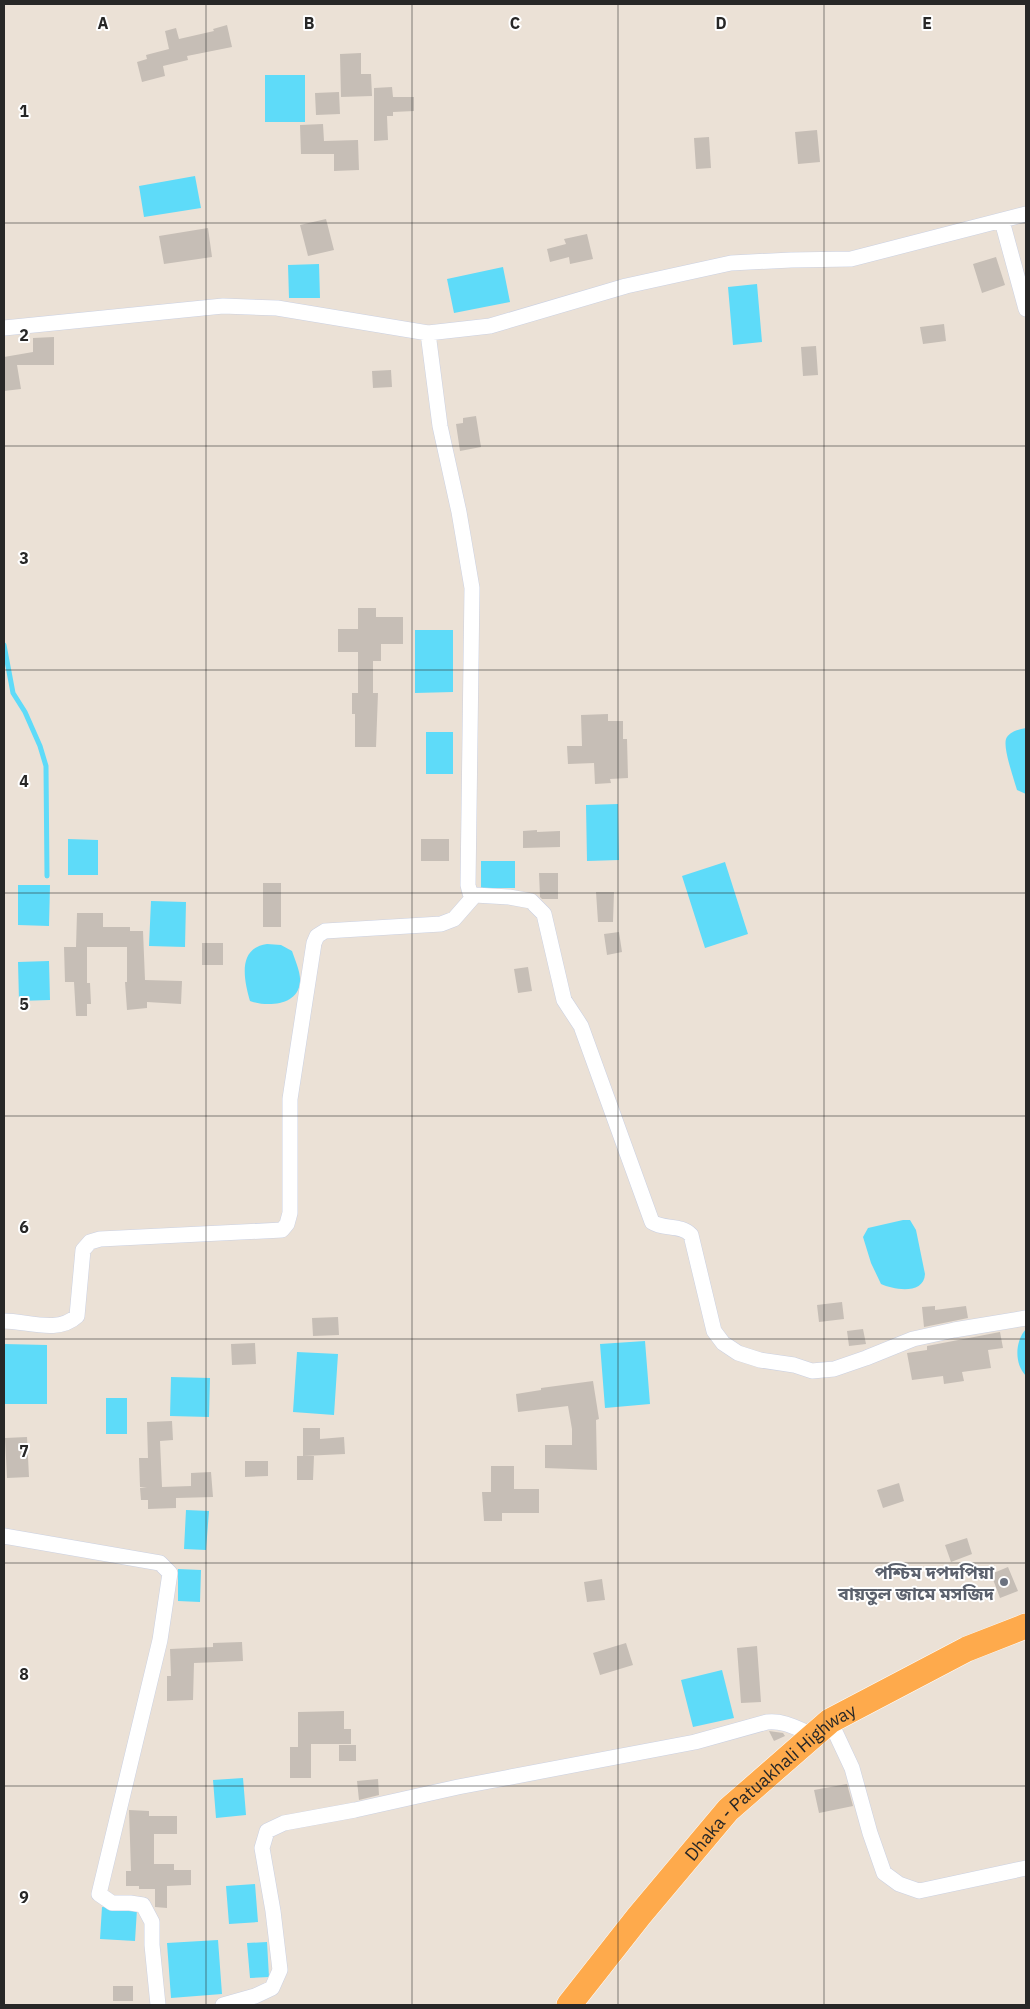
<svg xmlns="http://www.w3.org/2000/svg" width="1030" height="2009" font-family="'IBM Plex Sans','Noto Sans Bengali',sans-serif">
  <rect width="100%" height="100%" fill="#ebe1d6"/>
  <path fill="#5edbf9" d="M265,75H305V122H265Z
    M195,176L201,208L144,217L139,186Z
    M319,264L320,298H289L288,265Z
    M503,267L510,302L454,313L447,279Z
    M757,284L762,342L733,345L728,287Z
    M415,630H453V692L415,693Z
    M1026,728V794L1017,790C1014,779 1003,749 1006,739C1009,732 1019,729 1026,728Z
    M426,732H453V774H426Z
    M618,804L619,860L587,861L586,805Z
    M68,839L98,840V875H68Z
    M481,861H515V888H481Z
    M725,862L748,934L705,948L682,876Z
    M18,885H50L49,926L18,925Z
    M151,901L186,902L185,947L149,946Z
    M267,944L281,945L292,951C295,960 301,973 300,982C298,1006 267,1007 250,1001C244,980 237,948 267,944Z
    M49,961L50,1000L19,1001L18,962Z
    M903,1220H910L916,1230L925,1274C924,1295 894,1290 881,1284L871,1263L863,1237L868,1228Z
    M1026,1329V1376C1014,1364 1015,1341 1026,1329Z
    M645,1341L650,1404L605,1408L600,1344Z
    M4,1344L47,1345V1404H4Z
    M297,1352L338,1354L334,1415L293,1412Z
    M171,1377L210,1378L209,1417L170,1416Z
    M106,1398H127V1434H106Z
    M186,1510L209,1511L206,1550L184,1549Z
    M178,1569L201,1570L200,1602L178,1601Z
    M722,1670L734,1718L693,1727L681,1680Z
    M243,1778L246,1815L216,1818L213,1780Z
    M255,1884L258,1922L229,1924L226,1886Z
    M102,1907L137,1909L135,1941L100,1939Z
    M218,1940L222,1994L171,1998L167,1943Z
    M267,1942L269,1977L250,1978L247,1943Z"/>
  <g fill="none" stroke-linecap="round" stroke-linejoin="round">
    <path stroke="#5edbf9" stroke-width="5" d="M4,645L13,693L25,712L40,746L46,766L47,876"/>
  </g>
  <path fill="#c6beb6" d="M227,25L232,47L187,56L188,60L163,66L165,76L142,82L137,62L147,59L146,55L169,49L165,31L176,28L179,39L214,31L213,29Z
    M361,53V74H371L372,96L341,97L340,54Z
    M392,87L393,97H414V111L393,112V116H387L388,140L374,141V88Z
    M339,92L340,114L316,115L315,93Z
    M323,124L324,141L358,140L359,170L334,171V154H301L300,125Z
    M817,130L820,162L798,164L795,132Z
    M709,137L711,168L696,169L694,138Z
    M326,219L334,250L308,256L300,225Z
    M208,228L212,257L164,264L159,236Z
    M587,234L593,259L570,264L569,257L550,262L547,249L566,244L564,239Z
    M996,257L1005,285L982,293L973,264Z
    M944,324L946,341L923,344L920,327Z
    M54,337V365H17L21,389L4,391V357L33,352V338Z
    M816,346L818,375L803,376L801,347Z
    M391,370L392,387L373,388L372,371Z
    M476,416L481,447L460,451L456,424L463,423V418Z
    M358,608H376V617H403V644H381V661H373V693H378L376,747H355V714H352V693H358V652H338V629H358Z
    M608,714V721H623V739H627L628,778L610,779L611,783L595,784L594,763L568,764L567,746H582L581,715Z
    M537,830V832L560,831V847L523,848V831Z
    M421,839H449V861H421Z
    M539,873H558V899H542L540,897Z
    M263,883H281V927H263Z
    M596,892H614L613,922H598Z
    M77,913H103V927H130V931H143L145,980L182,981L181,1004L147,1002V1008L127,1010L125,982H127V947H76Z
    M619,932L622,952L607,955L604,934Z
    M202,943H223V965H202Z
    M64,947H87V983H90L91,1004H87V1016H76L74,982H65Z
    M528,967L532,991L518,993L514,969Z
    M842,1302L844,1319L819,1322L817,1305Z
    M935,1306V1310L966,1306L968,1318L924,1327L922,1307Z
    M338,1317L339,1335L313,1336L312,1318Z
    M863,1329L866,1344L849,1346L847,1331Z
    M1000,1332L1003,1348L988,1350L991,1368L962,1372L964,1381L944,1384L943,1376L912,1380L907,1353L927,1350V1346Z
    M255,1343L256,1364L232,1365L231,1344Z
    M593,1381L599,1419L596,1420L597,1470L545,1468V1445H572V1429L568,1406L518,1412L516,1394L541,1390V1388Z
    M172,1421L173,1440L160,1441L162,1487L191,1486V1473L211,1472L213,1497L176,1498V1508L148,1509V1500H141L140,1488L147,1487H140L139,1458H148L147,1422Z
    M303,1428H320V1439L344,1437L345,1454L303,1456Z
    M27,1437L29,1477L7,1478L5,1438Z
    M297,1456H314L313,1480H297Z
    M245,1461H268V1476L245,1477Z
    M491,1466H514V1489H539V1513H502V1521H484L482,1492H491Z
    M899,1483L904,1501L883,1508L877,1490Z
    M967,1538L972,1554L951,1562L945,1545Z
    M1008,1567L1018,1591L1000,1598L991,1574Z
    M602,1579L605,1600L587,1602L584,1582Z
    M242,1642L243,1661L194,1663L193,1700L167,1701V1676H171L170,1649L213,1647V1643Z
    M626,1643L633,1665L600,1675L593,1653Z
    M757,1646L761,1702L741,1703L737,1648Z
    M344,1711V1729H351V1744H311V1778H290V1747H298V1712Z
    M769,1731L783,1733L785,1736L774,1741Z
    M339,1745H356V1761H339Z
    M378,1779L379,1795L359,1800L357,1781Z
    M847,1784L853,1806L819,1813L814,1790Z
    M129,1810L149,1811V1816H177V1834H154V1864H174V1870H191V1885L167,1886V1908L155,1907V1889H139V1886H126V1871H131Z
    M113,1986H133V2001H113Z"/>
  <g fill="none" stroke-linecap="round" stroke-linejoin="round">
    <defs>
      <path id="minor" d="M1002,221L1026,309
        M4,328L223,306L277,308L428,333L490,326L626,286L731,263L791,260L851,259L1026,214
        M428,333L440,426L459,512L472,588L468,885L470,893L475,895L509,897L531,901L544,914L564,1000L581,1026L652,1222C664,1230 681,1224 691,1235L714,1331L723,1343L738,1353L760,1360L794,1365L812,1371L834,1369L866,1358L913,1339L954,1330L1026,1318
        M4,1321C27,1321 58,1334 77,1316L83,1250L90,1242L100,1239L282,1230L287,1224L290,1213V1099L314,943L317,936L325,931L441,924L454,919L475,895
        M4,1536L160,1563L170,1573L160,1640L99,1894L112,1903H130L143,1905L152,1922V1945L158,2005
        M830,1721L852,1768L870,1833L884,1873L899,1884L919,1891L1026,1868
        M223,2005L255,1996L272,1988L280,1970L273,1911L262,1848L267,1831L284,1823L355,1810L458,1787L695,1742L767,1722C784,1720 798,1729 813,1735"/>
      <g id="trunk">
        <path id="s1" d="M569,2005L639,1916L728,1810L830,1721L967,1649L1026,1626"/>
      </g>
    </defs>
    <use href="#minor" stroke="#cbd1e2" stroke-width="16"/>
    <use href="#trunk" stroke="#fff" stroke-width="26"/>
    <use href="#minor" stroke="#fff" stroke-width="15"/>
    <use href="#trunk" stroke="#feaa4c" stroke-width="25"/>
  </g>
  <path fill="none" stroke="#272727" stroke-width="1" stroke-opacity="0.55" d="M206,4V2005M412,4V2005M618,4V2005M824,4V2005M4,223H1026M4,446H1026M4,670H1026M4,893H1026M4,1116H1026M4,1339H1026M4,1563H1026M4,1786H1026"/>
  <circle fill="#6b7280" stroke="#fff" stroke-width="2" cx="1004" cy="1582" r="5"/>
  <g text-anchor="middle" dominant-baseline="central" stroke-width="4" stroke-linejoin="round" paint-order="stroke">
    <g font-size="18" font-weight="bold" fill="#5b616d" stroke="#fff" text-anchor="end">
      <text x="994" y="1572">পশ্চিম দপদপিয়া<tspan x="994" dy="21">বায়তুল জামে মসজিদ</tspan></text>
    </g>
    <g font-size="18" fill="#272727" stroke="#fff">
      <text stroke="none"><textPath href="#s1" startOffset="302">Dhaka - Patuakhali Highway</textPath></text>
    </g>
  </g>
  <g font-size="16" text-anchor="middle" font-weight="bold" fill="#272727" stroke="#fff" stroke-width="4" stroke-linejoin="round" paint-order="stroke">
    <text x="103" y="29">A</text>
    <text x="309" y="29">B</text>
    <text x="515" y="29">C</text>
    <text x="721" y="29">D</text>
    <text x="927" y="29">E</text>
    <text x="24" y="117">1</text>
    <text x="24" y="341">2</text>
    <text x="24" y="564">3</text>
    <text x="24" y="787">4</text>
    <text x="24" y="1010">5</text>
    <text x="24" y="1233">6</text>
    <text x="24" y="1457">7</text>
    <text x="24" y="1680">8</text>
    <text x="24" y="1903">9</text>
  </g>
  <rect width="1030" height="2009" fill="none" stroke="#272727" stroke-width="10"/>
</svg>
